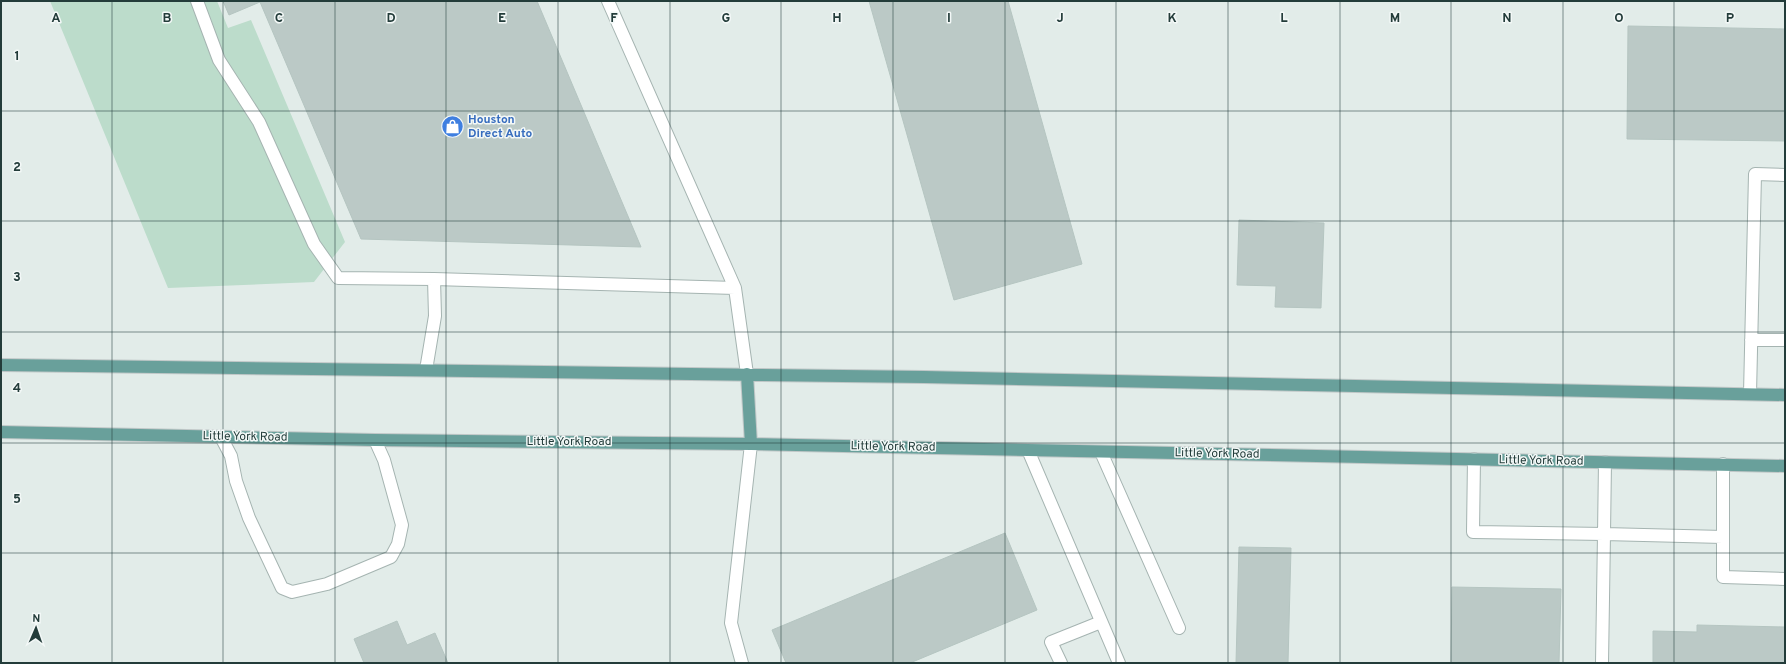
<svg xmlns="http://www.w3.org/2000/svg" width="1786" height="664" font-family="Overpass,sans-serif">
  <rect width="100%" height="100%" fill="#e2ece9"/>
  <path fill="#bcdccb" d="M50,1H217L228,28L251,20L345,242L314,282L168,288Z"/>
  <path fill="#bbc9c6" stroke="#b5c5c1" d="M223,1H537L641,247L361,239L260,2L229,15Z
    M869,1H1008L1082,264L954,300Z
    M1628,26L1785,29V141L1627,139Z
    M1239,220L1324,223L1321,308L1275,307L1276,286L1237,285Z
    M1005,533L1037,610L910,663H786L772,630Z
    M1239,547L1291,548L1288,663H1236Z
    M1452,587L1561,589L1559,663H1451Z
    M397,621L407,645L435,633L448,663H364L354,639Z
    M1697,625L1785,627V663H1653V631L1697,632Z"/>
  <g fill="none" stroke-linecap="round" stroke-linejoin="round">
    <defs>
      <path id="minor" d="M197,1L219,60L259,122L314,244L338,278L434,279
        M608,1L735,288
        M1751,340H1785
        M426,370L435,316L434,279L735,288L747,374
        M1750,394L1755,174L1785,175
        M221,437L231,456L236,481L249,518L282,588L292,592L327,584L391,557L398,544L402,525L384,460L375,440
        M1028,450L1119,663
        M1101,452L1179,628
        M1474,459L1473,532L1604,534L1602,663
        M1605,462L1604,534L1723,537
        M1723,464V577L1785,579
        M742,663L731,623L751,444
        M1061,663L1051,642L1101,622"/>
      <path id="major" d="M1,365L924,377L1785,395
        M747,374L751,444
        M1,432L375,440L751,444L1785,466"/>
    </defs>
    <use href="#minor" stroke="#a5b4b1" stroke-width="14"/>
    <use href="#major" stroke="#c1c8c8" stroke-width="14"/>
    <use href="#minor" stroke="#fff" stroke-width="12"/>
    <use href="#major" stroke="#69a09b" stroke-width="12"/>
  </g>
  <path fill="none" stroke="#233c3a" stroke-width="1" stroke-opacity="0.55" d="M112,1V663M223,1V663M335,1V663M446,1V663M558,1V663M670,1V663M781,1V663M893,1V663M1005,1V663M1116,1V663M1228,1V663M1340,1V663M1451,1V663M1563,1V663M1674,1V663M1,111H1785M1,221H1785M1,332H1785M1,443H1785M1,553H1785"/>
  <defs>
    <symbol id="shop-disc" viewBox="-11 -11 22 22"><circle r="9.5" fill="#3f7fe0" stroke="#f3f8f7"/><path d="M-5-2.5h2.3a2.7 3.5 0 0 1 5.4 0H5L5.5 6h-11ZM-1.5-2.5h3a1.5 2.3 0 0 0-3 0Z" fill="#fff"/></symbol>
  </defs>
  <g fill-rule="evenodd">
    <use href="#shop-disc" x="440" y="114" width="25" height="25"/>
  </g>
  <g text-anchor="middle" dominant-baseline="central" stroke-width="3" stroke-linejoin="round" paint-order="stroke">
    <g font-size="12" font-weight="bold" fill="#366cbe" stroke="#f3f8f7" text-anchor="start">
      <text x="468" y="120">Houston<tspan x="468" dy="14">Direct Auto</tspan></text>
    </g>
    <g font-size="12" fill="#233c3a" stroke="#f3f8f7">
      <text transform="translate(245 437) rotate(1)">Little York Road</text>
      <text x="569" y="442">Little York Road</text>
      <text transform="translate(893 447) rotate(1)">Little York Road</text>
      <text transform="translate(1217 454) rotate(1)">Little York Road</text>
      <text transform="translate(1541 461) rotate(1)">Little York Road</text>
    </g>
  </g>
  <g font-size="13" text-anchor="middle" font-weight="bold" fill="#233c3a" stroke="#f3f8f7" stroke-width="3" stroke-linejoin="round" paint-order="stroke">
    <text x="56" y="22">A</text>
    <text x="167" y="22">B</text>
    <text x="279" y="22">C</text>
    <text x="391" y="22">D</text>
    <text x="502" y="22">E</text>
    <text x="614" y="22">F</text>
    <text x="726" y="22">G</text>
    <text x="837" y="22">H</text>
    <text x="949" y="22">I</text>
    <text x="1060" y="22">J</text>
    <text x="1172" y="22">K</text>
    <text x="1284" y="22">L</text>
    <text x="1395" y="22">M</text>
    <text x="1507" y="22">N</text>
    <text x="1619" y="22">O</text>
    <text x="1730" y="22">P</text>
    <text x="17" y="60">1</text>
    <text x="17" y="171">2</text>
    <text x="17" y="281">3</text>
    <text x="17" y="392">4</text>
    <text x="17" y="503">5</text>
  </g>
  <rect width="1786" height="664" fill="none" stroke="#233c3a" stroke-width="4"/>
  <g transform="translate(36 628) rotate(2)" stroke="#f3f8f7" stroke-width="3" paint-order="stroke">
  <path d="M0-3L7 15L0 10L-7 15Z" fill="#233c3a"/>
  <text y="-6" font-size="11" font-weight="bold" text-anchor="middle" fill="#233c3a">N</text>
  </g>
</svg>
